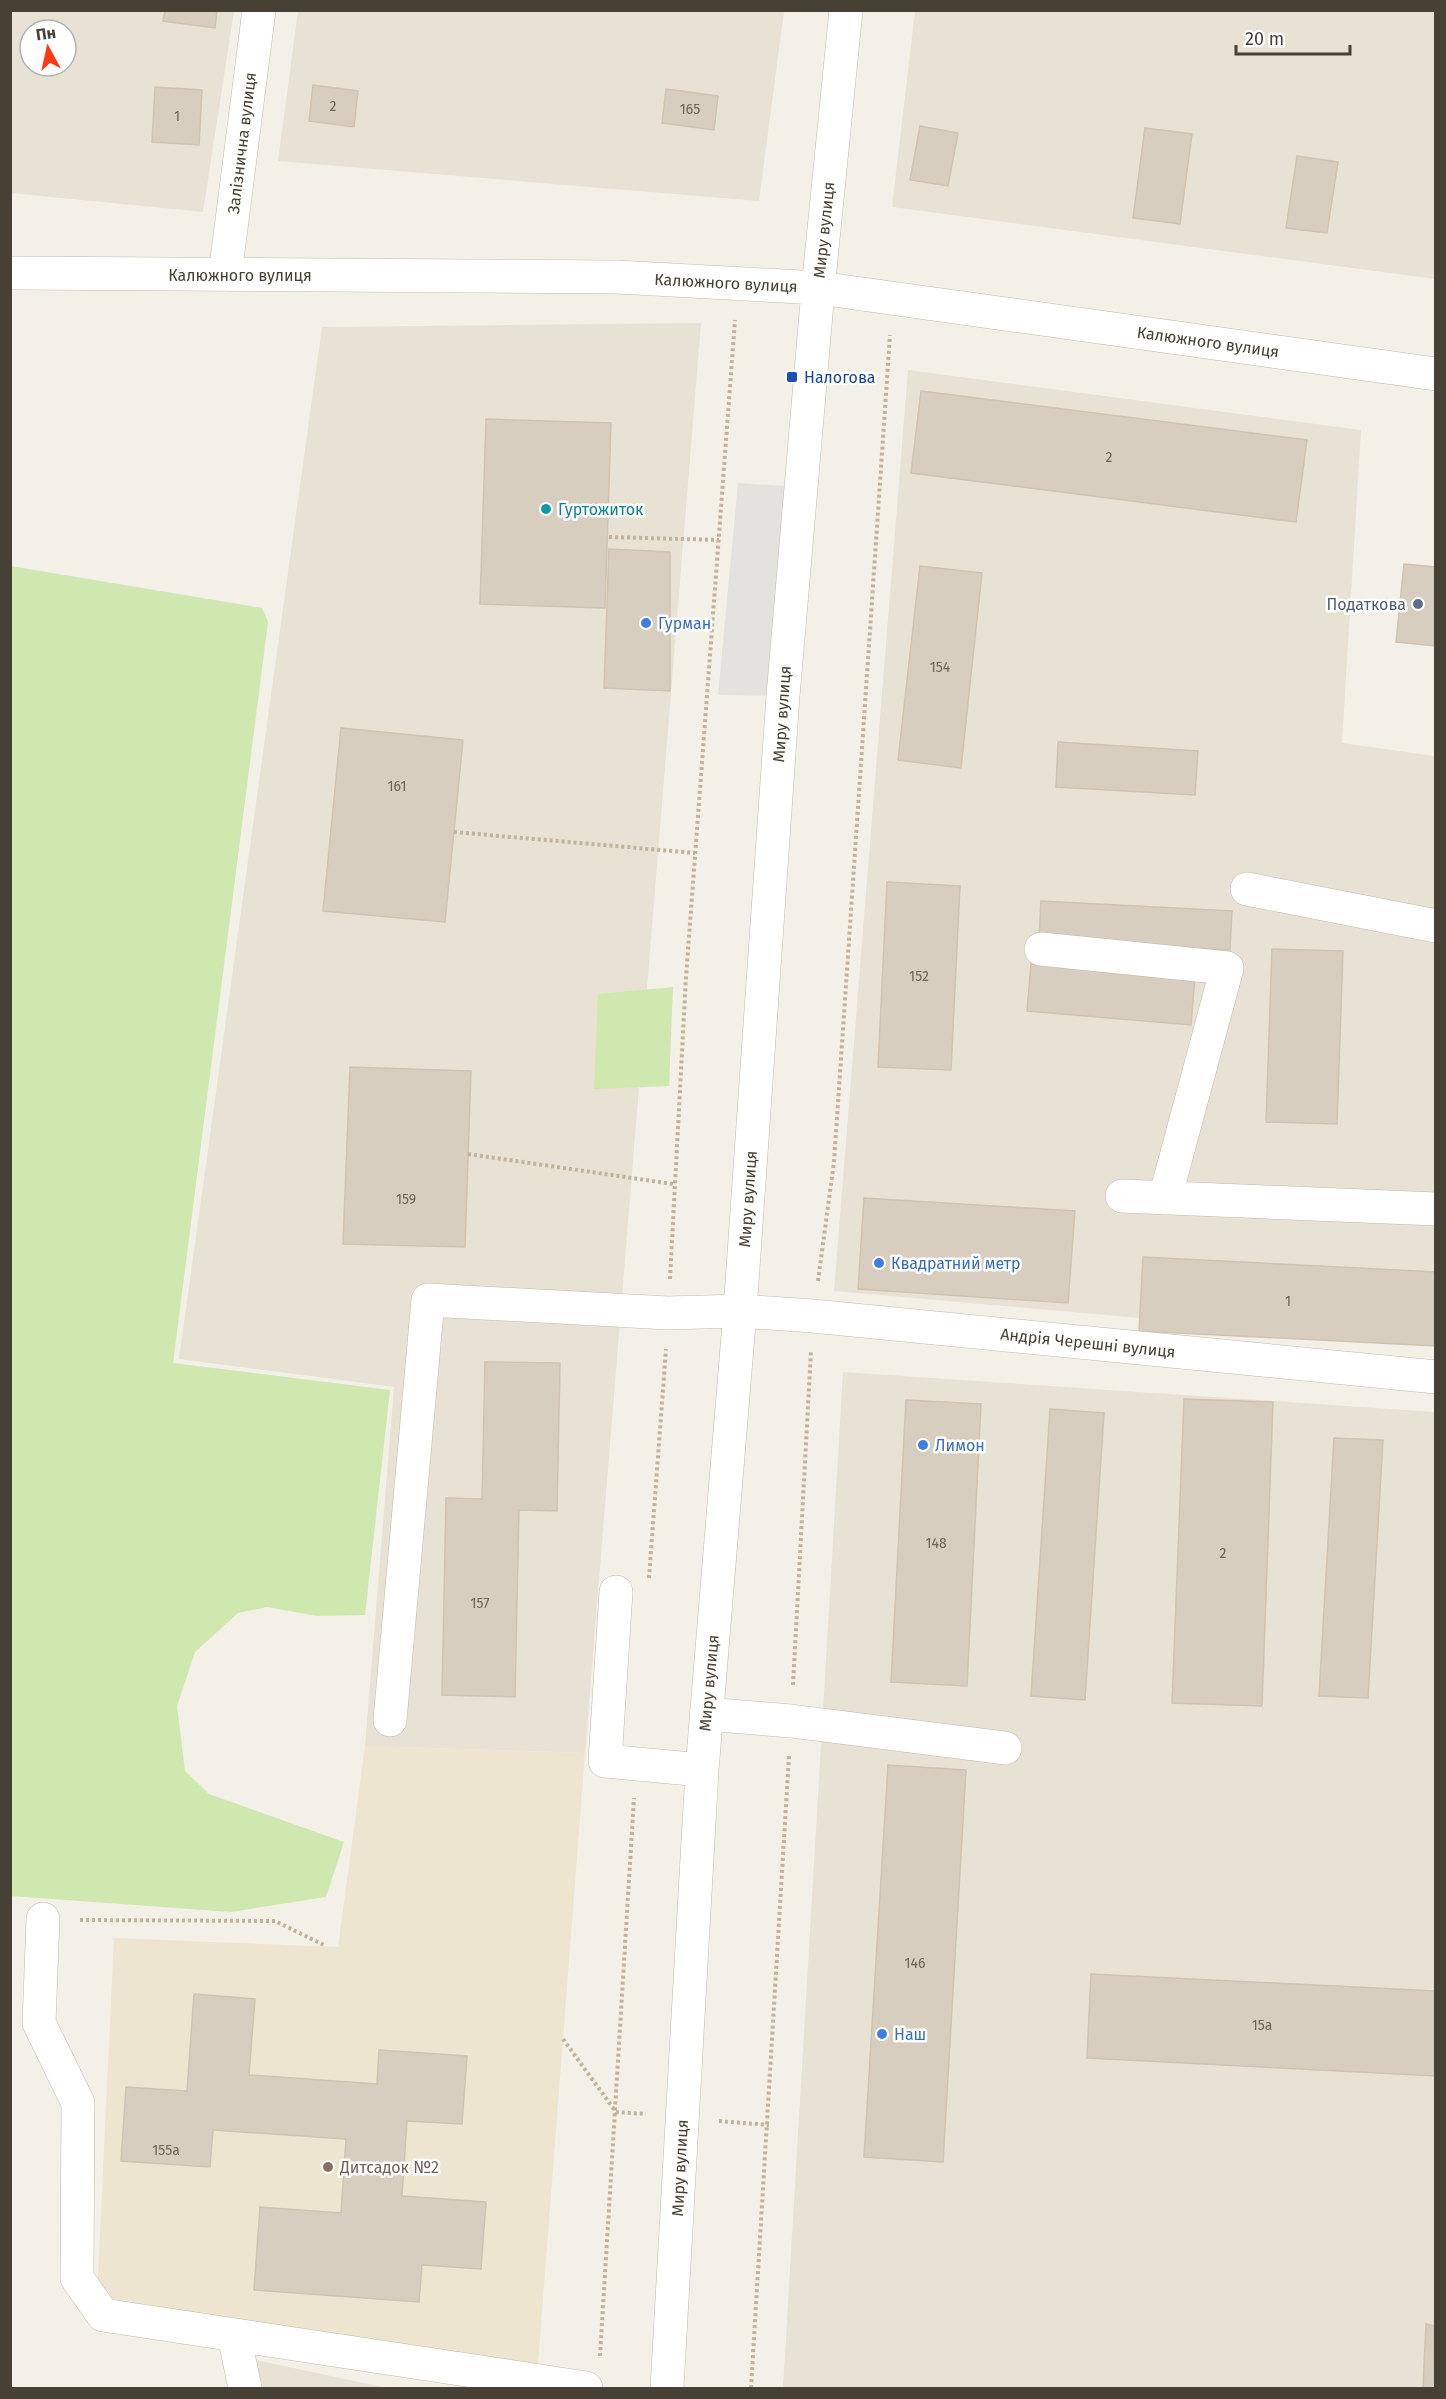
<svg xmlns="http://www.w3.org/2000/svg" width="1446" height="2399" font-family="'Fira Sans',sans-serif">
  <rect width="100%" height="100%" fill="#f3f0e7"/>
  <path fill="#e8e2d4" fill-rule="evenodd" d="M10,11H234L203,212L11,193ZM30,30H66V66H30Z
    M298,11H784L759,201L278,161Z
    M915,11H1435V279L892,207Z
    M701,323L585,1753L365,1746L394,1387L179,1359L322,327Z
    M908,370L1361,430L1342,743L1435,756V1344L834,1291Z
    M843,1372L1435,1412V2388H783Z
    M256,2360L387,2388H263Z"/>
  <path fill="#ede5d0" d="M365,1746L585,1753L538,2363L507,2365L97,2296L114,1938L338,1947Z"/>
  <path fill="#cee8af" d="M10,566L262,608L268,622L173,1363L390,1390L365,1615L317,1616L267,1607L238,1613L195,1652L177,1706L185,1771L209,1794L344,1842L326,1897L231,1912L11,1896Z
    M673,987L669,1086L594,1089L598,994Z"/>
  <path fill="#e4e2df" d="M738,483L802,487L783,696L718,695Z"/>
  <path fill="#d8cebf" stroke="#d0c3af" stroke-width="1.5" d="M165,10H217L215,28L163,21Z
    M313,85L358,91L354,127L309,121Z
    M155,87L202,90L199,145L152,142Z
    M666,89L718,96L714,130L662,123Z
    M920,126L958,133L948,186L910,180Z
    M1145,128L1192,134L1180,224L1133,218Z
    M1297,156L1338,162L1327,233L1286,228Z
    M921,391L1307,440L1296,522L911,473Z
    M486,419L611,423L605,608L480,604Z
    M609,549L670,552V691L604,688Z
    M1404,564L1436,567V646L1396,642Z
    M920,566L982,573L961,768L898,760Z
    M341,728L463,740L445,922L323,911Z
    M1058,742L1198,751L1195,795L1056,787Z
    M887,882L960,886L951,1070L878,1067Z
    M1041,901L1232,911L1230,950L1039,940Z
    M1272,949L1343,951L1337,1124L1266,1122Z
    M1031,964L1195,977L1191,1025L1027,1011Z
    M350,1067L471,1071L465,1247L343,1244Z
    M864,1198L1075,1211L1068,1303L858,1289Z
    M1143,1257L1436,1272V1346L1139,1331Z
    M485,1362L560,1363L557,1511L519,1510L515,1697L442,1695L446,1498L482,1499Z
    M1184,1399L1273,1402L1262,1706L1172,1703Z
    M906,1400L981,1404L967,1686L891,1682Z
    M1050,1409L1104,1413L1085,1700L1031,1696Z
    M1334,1438L1383,1440L1368,1698L1319,1696Z
    M888,1765L966,1770L943,2162L864,2157Z
    M1091,1974L1436,1991V2076L1087,2058Z
    M194,1994L255,1999L249,2075L377,2084L379,2050L467,2056L462,2124L407,2121L402,2196L486,2202L481,2269L422,2265L419,2302L254,2290L260,2207L341,2213L346,2139L213,2130L210,2167L121,2161L126,2087L187,2091Z
    M1426,2324L1436,2326V2388H1423Z"/>
  <g fill="none" stroke-linecap="round" stroke-linejoin="round">
    <defs>
      <path id="minor" d="M10,273L617,277L819,288L1436,374
        M225,275L259,10
        M1247,889L1436,926
        M1041,949L1227,968L1165,1198
        M1122,1196L1436,1209
        M616,1592L605,1761L702,1770
        M706,1714L791,1721L1005,1748
        M390,1720L428,1300L668,1313L740,1311L813,1316L1436,1377
        M43,1919L39,2023L78,2103L77,2278L103,2315L586,2388
        M234,2335L245,2388
        M667,2388L702,1770L740,1311L783,696L819,279L846,10"/>
    </defs>
    <use href="#minor" stroke="#c2baac" stroke-width="34"/>
    <path stroke="#c1b39a" stroke-width="4" stroke-dasharray="3 3" stroke-linecap="butt" d="M609,537L719,540
      M454,832L695,853
      M468,1154L673,1184
      M670,1279L686,977L735,320
      M818,1281L834,1162L890,335
      M649,1578L666,1349
      M793,1685L811,1351
      M80,1920L275,1921L326,1946
      M563,2039L616,2112L646,2114
      M719,2121L769,2125
      M600,2356L634,1798
      M751,2388L789,1756"/>
    <use href="#minor" stroke="#fff" stroke-width="33"/>
  </g>
  <rect fill="#1a4fb4" stroke="#fff" stroke-width="2" x="786" y="371" width="12" height="12" rx="3"/>
  <circle fill="#0f9aa8" stroke="#fff" stroke-width="2" cx="546" cy="509" r="6"/>
  <circle fill="#5c6f8a" stroke="#fff" stroke-width="2" cx="1418" cy="604" r="6"/>
  <g fill="#3f7fe0" stroke="#fff" stroke-width="2">
    <circle cx="646" cy="623" r="6"/>
    <circle cx="879" cy="1263" r="6"/>
    <circle cx="923" cy="1445" r="6"/>
    <circle cx="882" cy="2034" r="6"/>
  </g>
  <circle fill="#8d6e63" stroke="#fff" stroke-width="2" cx="328" cy="2167" r="6"/>
  <g text-anchor="middle" dominant-baseline="central" stroke-width="5" stroke-linejoin="round" paint-order="stroke">
    <g font-size="14" fill="#6b6458">
      <text x="333" y="106">2</text>
      <text x="690" y="109">165</text>
      <text x="177" y="116">1</text>
      <text x="1109" y="457">2</text>
      <text x="940" y="667">154</text>
      <text x="397" y="786">161</text>
      <text x="919" y="976">152</text>
      <text x="406" y="1199">159</text>
      <text x="1288" y="1301">1</text>
      <text x="936" y="1543">148</text>
      <text x="1223" y="1553">2</text>
      <text x="480" y="1603">157</text>
      <text x="915" y="1963">146</text>
      <text x="1262" y="2025">15а</text>
      <text x="166" y="2150">155а</text>
    </g>
    <g font-size="16" fill="#474035" stroke="#fff">
      <text transform="translate(242 143) rotate(-83)">Залізнична вулиця</text>
      <text transform="translate(824 230) rotate(-84)">Миру вулиця</text>
      <text x="240" y="275">Калюжного вулиця</text>
      <text transform="translate(726 283) rotate(3)">Калюжного вулиця</text>
      <text transform="translate(1208 342) rotate(8)">Калюжного вулиця</text>
      <text transform="translate(782 714) rotate(-86)">Миру вулиця</text>
      <text transform="translate(748 1199) rotate(-86)">Миру вулиця</text>
      <text transform="translate(1088 1343) rotate(6)">Андрія Черешні вулиця</text>
      <text transform="translate(709 1683) rotate(-85)">Миру вулиця</text>
      <text transform="translate(680 2168) rotate(-87)">Миру вулиця</text>
    </g>
    <g font-size="16" fill="#164399" stroke="#fff" text-anchor="start">
      <text x="804" y="377">Налогова</text>
    </g>
    <g font-size="16" fill="#0d838f" stroke="#fff" text-anchor="start">
      <text x="558" y="509">Гуртожиток</text>
    </g>
    <g font-size="16" fill="#4e5e75" stroke="#fff" text-anchor="end">
      <text x="1406" y="604">Податкова</text>
    </g>
    <g font-size="16" fill="#366cbe" stroke="#fff" text-anchor="start">
      <text x="658" y="623">Гурман</text>
      <text x="891" y="1263">Квадратний метр</text>
      <text x="935" y="1445">Лимон</text>
      <text x="894" y="2034">Наш</text>
    </g>
    <g font-size="16" fill="#785e54" stroke="#fff" text-anchor="start">
      <text x="340" y="2167">Дитсадок №2</text>
    </g>
  </g>
  <rect width="1446" height="2399" fill="none" stroke="#474035" stroke-width="24"/>
  <g transform="translate(48 48) rotate(352)"><circle r="28" fill="#ffffff" stroke="#b5b3ae" stroke-width="1.5"/>
  <path d="M0-4.5L10 22L0 15L-10 22Z" fill="#fd3814"/>
  <text y="-9" font-size="16" font-weight="bold" text-anchor="middle" fill="#474035">Пн</text>
  </g>
  <path d="M1236 45v9h114v-9" fill="none" stroke="#474035" stroke-width="3"/>
  <text x="1245" y="45" font-size="18" fill="#474035" stroke="#ffffff" stroke-width="4.5" paint-order="stroke">20 m</text>
</svg>
